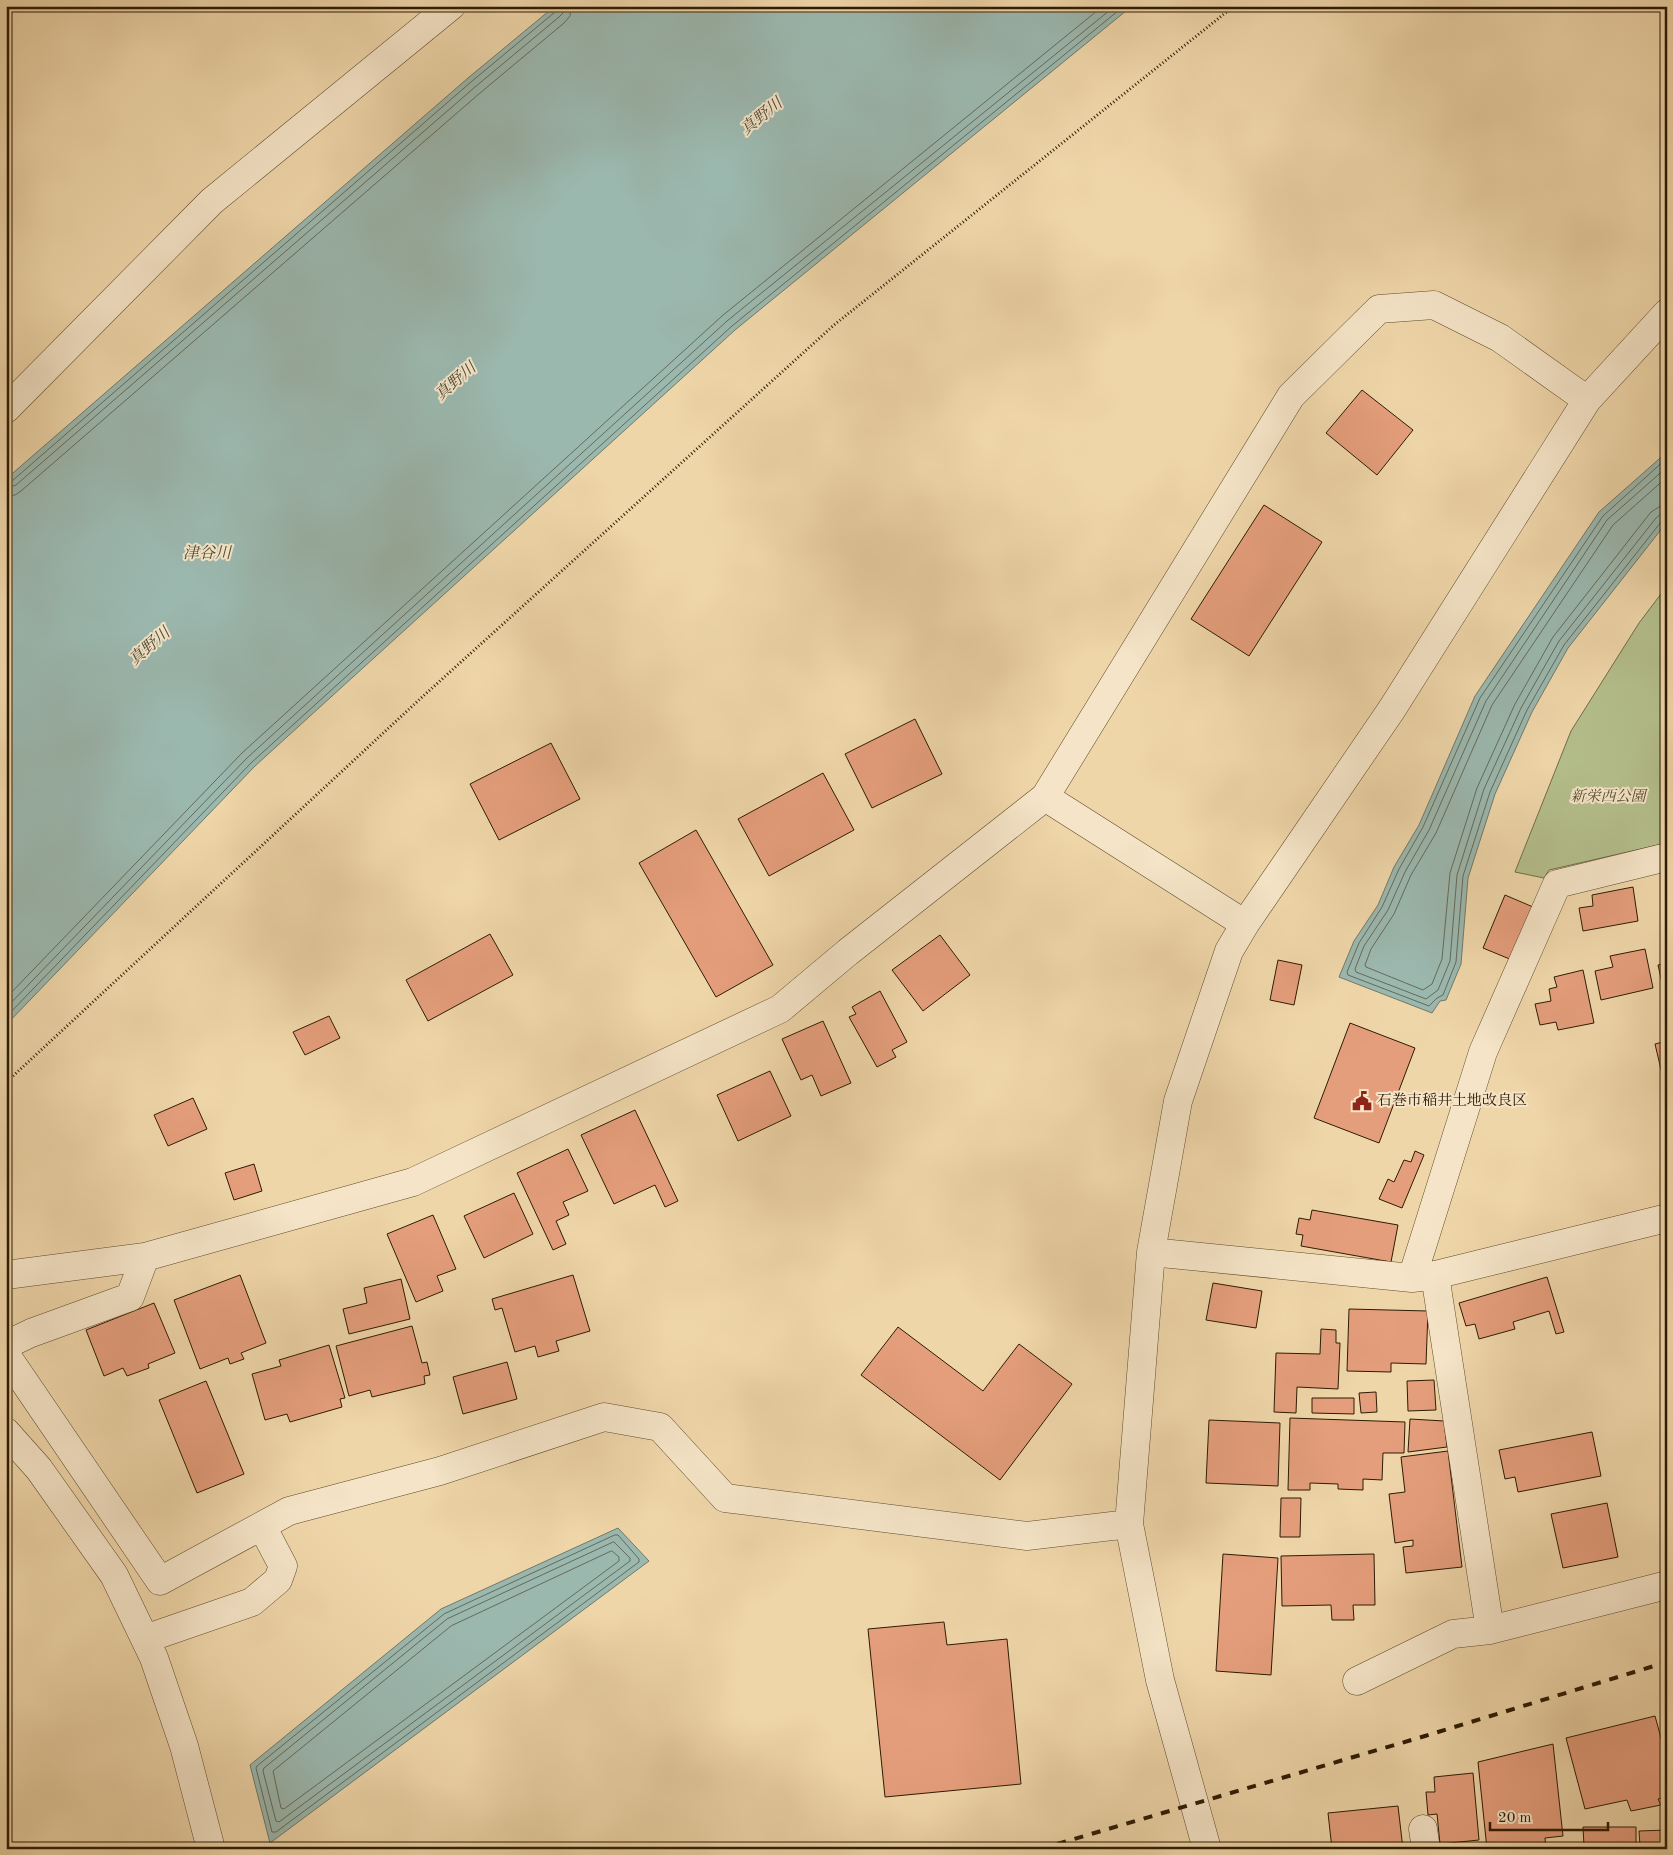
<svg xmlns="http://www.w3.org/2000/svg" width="1673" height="1855" font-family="'Old Standard TT','Noto Serif JP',serif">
  <rect width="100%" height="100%" fill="#efd6a9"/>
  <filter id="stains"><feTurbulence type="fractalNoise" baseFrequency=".004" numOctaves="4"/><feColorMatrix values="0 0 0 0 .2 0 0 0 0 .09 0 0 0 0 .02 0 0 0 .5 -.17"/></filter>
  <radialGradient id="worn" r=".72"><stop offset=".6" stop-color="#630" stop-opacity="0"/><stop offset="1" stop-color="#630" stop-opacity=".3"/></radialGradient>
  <path fill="#b4bf8c" stroke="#706d48" d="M1667,586V843L1549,870L1544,878L1515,872L1571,731L1639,623Z"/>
  <path fill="#9bb8af" stroke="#6f796a" d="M555,6H1132L735,330L255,766L6,1025V479L468,78Z
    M1667,452V522L1568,648L1532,712L1495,794L1468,878L1461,964L1446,1000L1440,1001L1432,1013L1339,977L1354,941L1378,905L1394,867L1419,825L1475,696L1599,512Z
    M618,1528L649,1561L270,1843L250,1765L441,1609Z"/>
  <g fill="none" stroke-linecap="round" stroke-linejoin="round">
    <path stroke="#646a59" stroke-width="1" d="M1667,458L1603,516L1480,698L1423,827L1399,869L1382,907L1359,943L1347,972L1348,975L1429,1006L1437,998L1443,995L1456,962L1463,876L1490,792L1527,710L1564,645L1661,522L1667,519
      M1667,467L1607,520L1486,701L1429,830L1405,872L1388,910L1364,946L1355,969L1356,972L1426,999L1438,990L1450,961L1457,875L1484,789L1521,708L1559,641L1656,518L1661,514L1667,513
      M1667,477L1613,525L1492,705L1436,833L1411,875L1394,914L1371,949L1365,965L1366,967L1423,990L1432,984L1442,959L1450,873L1477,788L1515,704L1553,637L1651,512L1659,507L1667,506
      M6,482L12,481L471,82L555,12L558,6
      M6,488L16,485L475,87L559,17L563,13L564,6
      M6,496L15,495L21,491L480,93L564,23L570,16L571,6
      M6,998L242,753L722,316L1103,6
      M6,1008L247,758L727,321L1115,6
      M6,1017L251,763L732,326L1124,6
      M615,1535H618L639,1559V1562L276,1832H272L256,1768L257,1766L444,1614Z
      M614,1542L630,1558V1561L279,1822L276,1821L263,1771L264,1768L447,1619Z
      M612,1551L619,1557V1561L284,1809L281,1808L273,1771L451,1626Z"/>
  </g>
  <path fill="#e59e7c" stroke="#2d1b03" d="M1362,390L1413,430L1377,475L1326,433Z
    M1264,505L1322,542L1249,656L1191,619Z
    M915,719L942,774L872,808L845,754Z
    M551,743L580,799L499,840L470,784Z
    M823,773L854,830L769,876L738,819Z
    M696,830L773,965L716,997L639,863Z
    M1633,887L1638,921L1583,931L1579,908L1593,906L1592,895Z
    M1505,895L1533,907L1512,960L1483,948Z
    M490,934L513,975L428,1021L406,980Z
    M940,935L970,975L923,1011L892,970Z
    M1645,949L1653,988L1601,1000L1595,971L1613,967L1610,956Z
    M1278,960L1302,965L1294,1005L1270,1000Z
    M1667,963V1005L1658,965Z
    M1583,970L1594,1023L1558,1030L1556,1022L1540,1025L1535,1004L1551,1001L1549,989L1557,987L1554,977Z
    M880,991L907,1042L892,1050L896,1057L877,1067L849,1017L856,1014L852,1007Z
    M329,1016L340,1038L305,1055L293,1032Z
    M823,1021L851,1083L821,1096L812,1075L801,1080L782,1039Z
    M1350,1023L1415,1048L1379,1143L1314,1118Z
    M1667,1041V1091H1666L1655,1044Z
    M770,1071L791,1116L738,1141L717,1095Z
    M193,1098L207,1129L168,1146L154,1115Z
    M635,1110L678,1201L665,1207L655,1185L614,1204L581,1135Z
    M568,1149L588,1191L563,1202L569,1215L556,1221L566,1244L553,1250L517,1173Z
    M1415,1151L1424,1155L1402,1208L1379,1199L1388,1179L1394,1182L1404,1160L1411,1162Z
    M254,1164L262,1191L234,1200L225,1173Z
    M514,1193L533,1234L484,1258L464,1216Z
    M1312,1210L1398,1225L1391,1262L1301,1246L1303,1235L1296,1234L1299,1218L1310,1220Z
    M433,1215L456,1269L437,1276L443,1291L416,1302L387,1234Z
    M240,1275L266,1343L241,1353L244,1359L230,1364L228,1358L200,1369L174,1300Z
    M573,1275L590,1331L556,1341L559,1351L538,1357L535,1346L515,1352L502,1308L495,1310L492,1299Z
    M1547,1277L1564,1332L1556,1334L1549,1311L1513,1322L1515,1329L1479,1339L1475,1324L1466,1326L1459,1303Z
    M401,1279L410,1319L349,1334L343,1309L367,1303L364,1288Z
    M1213,1283L1262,1291L1256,1328L1206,1320Z
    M154,1303L175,1353L148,1364L149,1368L127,1376L123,1368L104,1376L86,1330Z
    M1349,1309L1428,1311L1426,1364L1391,1363V1372L1347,1371Z
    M412,1326L422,1363L427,1362L430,1375L424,1376L425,1384L372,1397L370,1390L349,1396L336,1346Z
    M898,1327L983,1391L1019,1344L1072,1384L1000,1480L861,1375Z
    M1321,1329L1336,1330V1343H1340L1338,1389L1297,1387L1296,1413L1274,1412L1276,1353L1320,1354Z
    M329,1345L345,1398L340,1399L342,1407L290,1422L287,1414L265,1420L252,1374L281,1366L279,1360Z
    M507,1362L517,1399L463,1414L453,1377Z
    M1434,1380L1436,1410L1408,1411L1407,1381Z
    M206,1381L244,1474L197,1493L159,1400Z
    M1376,1392L1377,1412L1361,1413L1359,1393Z
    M1312,1398H1354V1414L1312,1413Z
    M1290,1418L1405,1422L1404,1453H1383L1382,1480L1363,1479V1490L1338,1489V1484L1310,1483V1490H1288Z
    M1410,1419L1444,1421L1447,1447L1408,1452Z
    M1209,1420L1280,1423L1278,1486L1206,1483Z
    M1592,1432L1601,1476L1518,1492L1515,1477L1505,1479L1499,1450Z
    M1448,1451L1462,1567L1406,1573L1403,1547L1413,1546V1540L1395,1543L1389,1494L1405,1492L1401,1457Z
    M1281,1498H1301L1300,1537H1280Z
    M1607,1503L1618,1557L1563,1568L1551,1514Z
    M1223,1554L1278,1558L1271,1675L1216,1671Z
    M1374,1554L1375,1605H1353L1354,1620H1332L1331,1605L1282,1606L1281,1556Z
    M944,1622L947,1645L1007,1639L1021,1784L885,1797L868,1629Z
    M1655,1716L1667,1760V1797L1658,1799L1661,1805L1631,1811L1627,1800L1585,1809L1566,1738Z
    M1553,1744L1563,1836L1545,1838L1546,1849H1487L1478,1762Z
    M1473,1773L1479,1840L1440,1844L1437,1814L1428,1815L1426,1792H1435L1434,1777Z
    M1398,1806L1403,1849H1332L1328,1813Z
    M1583,1827H1636V1845L1584,1846Z
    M1667,1830V1845L1640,1846L1639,1831Z"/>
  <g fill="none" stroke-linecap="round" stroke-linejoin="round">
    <defs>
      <path id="minor" d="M6,409L212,201L451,6
        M1045,797L1245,924
        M1151,1252L1412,1278L1435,1275L1667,1218
        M6,1275L145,1257L413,1182L780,1009L848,952L1045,797L1291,396L1379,309L1434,305L1500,338L1587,400
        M1435,1275L1490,1630
        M1412,1278L1483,1052L1557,884L1667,857
        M6,1345L31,1333L130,1297L145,1257
        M6,1355L160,1581L289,1511L440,1471L604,1417L660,1427L725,1498L1027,1536L1129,1524
        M6,1432L39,1469L114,1575L154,1658L184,1746L211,1849
        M145,1639L252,1602L278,1580L283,1566L262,1526
        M1357,1681L1453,1634L1490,1630L1667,1585
        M1423,1829L1426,1849
        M1207,1849L1160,1680L1129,1524L1151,1252L1178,1101L1229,951L1245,924L1392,709L1587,400L1667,313"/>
    </defs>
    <use href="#minor" stroke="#5e4a2c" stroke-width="29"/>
    <path stroke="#2d1b03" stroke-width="3" stroke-dasharray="1 2.5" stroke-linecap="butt" d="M13,1076L420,699L834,325L1234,6"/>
    <use href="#minor" stroke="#f5e4c7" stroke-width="28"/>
    <path stroke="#2d1b03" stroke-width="4" stroke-dasharray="9 9" stroke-linecap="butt" d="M1040,1849L1425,1736L1667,1662"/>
  </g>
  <defs>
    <symbol id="civic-bare" viewBox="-9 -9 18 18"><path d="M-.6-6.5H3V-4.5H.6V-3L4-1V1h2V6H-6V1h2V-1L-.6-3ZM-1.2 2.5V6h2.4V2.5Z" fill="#8f2418" stroke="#f5e4c7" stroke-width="2.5" paint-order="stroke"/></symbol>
  </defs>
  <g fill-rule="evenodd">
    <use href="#civic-bare" x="1348" y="1087" width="28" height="28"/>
  </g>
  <g text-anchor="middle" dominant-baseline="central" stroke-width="4" stroke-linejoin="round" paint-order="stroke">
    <g font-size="15" font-style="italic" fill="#564c2c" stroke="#f5e4c7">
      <text x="1608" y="797">新栄西公園</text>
    </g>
    <g font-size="15" fill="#2d1b03" stroke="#f5e4c7" text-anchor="start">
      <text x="1377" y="1101">石巻市稲井土地改良区</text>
    </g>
    <g font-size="16" font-style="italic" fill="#4e4a37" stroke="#f5e4c7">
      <text transform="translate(762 117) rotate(-39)">真野川</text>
      <text transform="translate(456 382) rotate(-41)">真野川</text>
      <text x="207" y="554">津谷川</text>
      <text transform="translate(150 647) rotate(-41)">真野川</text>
    </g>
  </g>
  <rect width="1673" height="1855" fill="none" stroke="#efd6a9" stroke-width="25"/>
  <rect x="8" y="8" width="1658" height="1840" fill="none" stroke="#2d1b03" stroke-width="2.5"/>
  <rect x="12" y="12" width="1648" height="1830" fill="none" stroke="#2d1b03"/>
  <path d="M1490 1822v8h118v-8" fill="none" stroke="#2d1b03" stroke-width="2.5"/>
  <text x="1498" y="1822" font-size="15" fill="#2d1b03" stroke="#f5e4c7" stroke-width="4" paint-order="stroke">20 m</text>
  <rect width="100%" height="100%" filter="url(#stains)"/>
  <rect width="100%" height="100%" fill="url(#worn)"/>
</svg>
